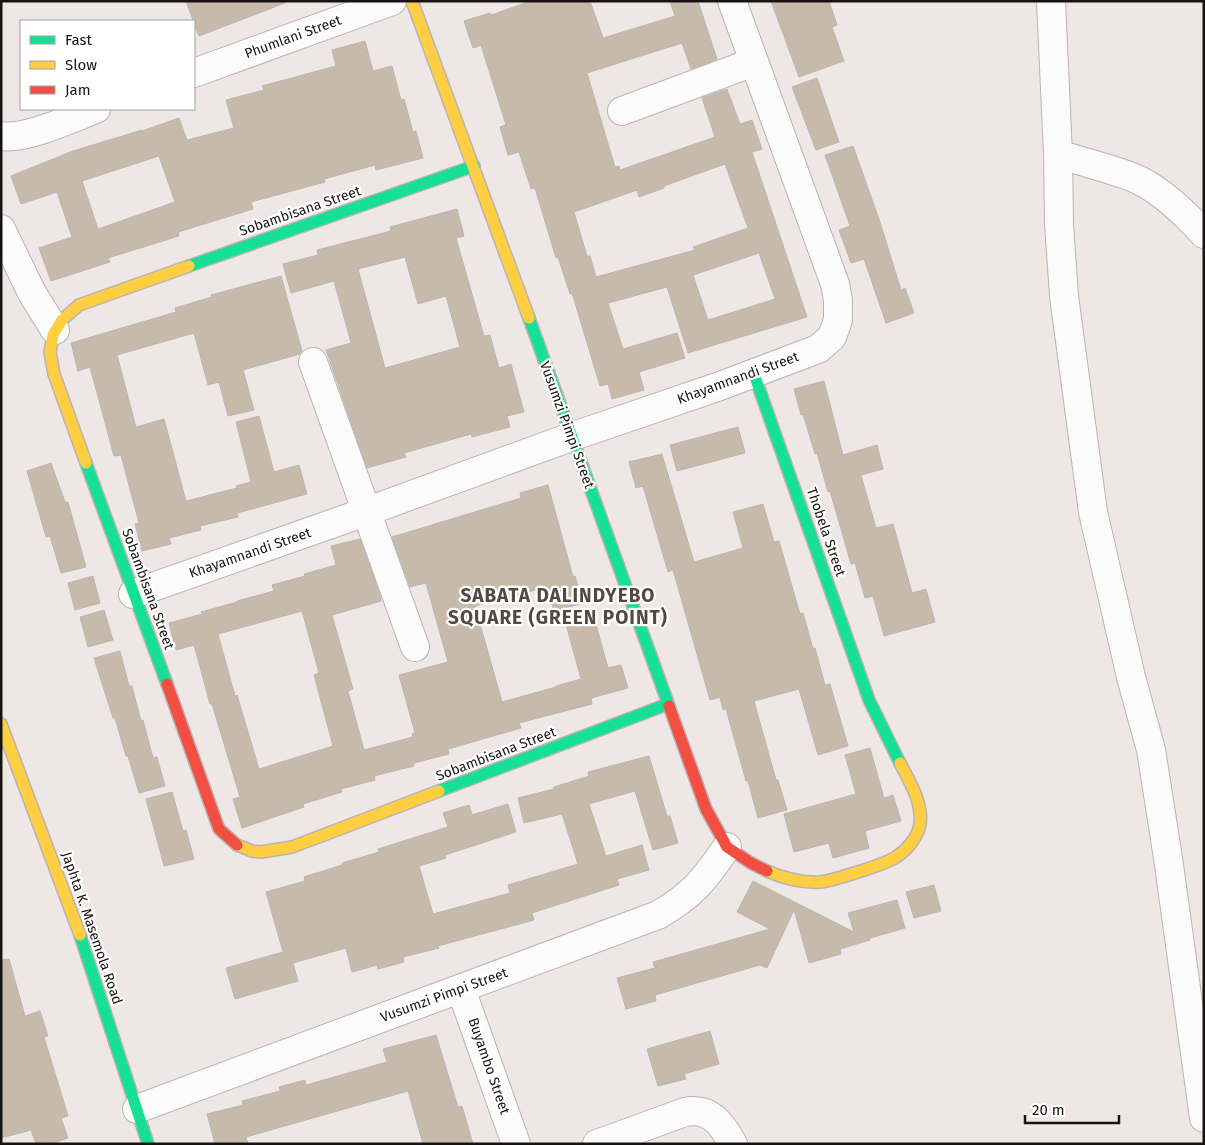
<svg xmlns="http://www.w3.org/2000/svg" width="1205" height="1145" font-family="'Fira Sans',sans-serif">
  <rect width="100%" height="100%" fill="#eee7e6"/>
  <path fill="#c8baab" stroke="#bab6b3" fill-rule="evenodd" d="M186,1H285V3L199,36Z
    M531,1H590L603,38L675,16L670,1H698L717,59L691,69L682,43L587,73L615,167L619,166L620,170L715,137L702,98L727,89L740,124L752,120L762,149L752,152L807,317L688,353L667,287L608,303L623,349L677,333L685,358L639,372L644,390L612,399L608,384L600,386L572,293L570,294L558,257L556,258L535,188L531,189L519,152L508,155L500,127L506,125L481,45L473,48L464,21L490,13L491,15ZM725,164L748,228L693,247L695,250L596,277L590,256H587L574,212L637,190L639,197L664,188V186ZM759,253L775,299L708,320L693,275Z
    M771,1H829L837,25L832,27L844,61L799,77Z
    M365,41L373,71L392,66L401,100L404,99L413,132L416,131L423,158L376,170L375,165L324,179L325,182L251,202L253,209L178,232L179,236L108,258L110,262L51,281L39,248L72,237L57,192L21,204L11,176L73,151L142,130V131L179,118L187,140L234,128L226,100L264,90L262,86L336,66L332,50ZM159,156L175,202L98,229L82,181Z
    M817,78L839,142L816,150L792,87Z
    M853,146L880,222L901,290L905,288L914,313L886,323L864,259L851,263L839,230L850,226L825,155Z
    M457,209L464,236L456,238L484,336L490,335L499,368L511,364L524,412L507,416L510,427L472,437L471,434L404,453L406,457L367,468L326,350L351,343L334,281L291,293L283,264L318,255L317,250L391,231L390,227ZM405,257L418,304L446,296L460,347L385,368L358,269Z
    M281,276L302,351L300,354L243,370L254,410L228,416L219,382L208,385L194,333L117,355L136,427L164,419L186,501L237,488L236,486L251,482L236,422L259,416L274,472L299,465L307,494L237,513L238,517L200,526L201,530L169,538L171,544L142,551L135,524L139,523L121,455L114,456L90,367L78,371L71,343L176,312L175,308L212,297L211,295Z
    M824,381L843,455L877,445L883,469L861,475L876,528L893,524L912,593L926,589L935,622L884,636L873,596L865,598L855,563L851,564L830,491L828,492L817,453L815,454L803,414L801,415L794,389Z
    M738,427L745,453L677,471L670,445Z
    M662,454L694,562L743,548L733,512L763,504L774,542L779,541L800,614L803,613L813,649L815,648L825,685L830,684L848,746L818,755L799,689L754,701L776,780H778L787,810L758,818L748,781H746L726,709L723,710L720,697L710,700L673,570L668,572L643,486L636,488L629,462Z
    M51,463L65,502H68L86,567L61,573L50,536L46,537L27,471Z
    M548,485L573,577L575,576L583,603L554,611L547,587L475,606L502,702L556,687V686L581,679L564,617L592,610L608,668L621,665L628,688L591,698L592,704L519,723L521,728L448,749L449,754L414,763V766L374,776L375,780L341,789L342,792L303,804L304,807L242,828L233,799L240,797L212,704H210L194,645L176,650L169,623L202,614L201,612L237,602V601L274,591L272,585L305,576L304,574L336,565L331,546L360,539L380,595L381,601L332,615L353,689L348,691L364,750L413,737L412,734L415,733L399,675L448,662L426,583L410,587L392,537L521,498L520,493ZM302,611L319,673L314,675L333,746L259,769L237,695L235,696L218,634Z
    M93,576L100,603L75,610L68,583Z
    M104,610L113,640L88,647L80,617Z
    M120,651L129,686H132L141,721L143,720L153,758L157,757L165,786L139,793L128,756H126L115,718H113L94,658Z
    M870,748L884,798L893,795L901,821L865,831L869,848L833,858L829,843L794,852L784,814L856,794L845,755Z
    M649,756L667,816H670L678,843L653,850L635,791L589,804L606,856L642,845L649,870L617,879L619,885L532,913L534,920L438,946L439,948L403,957L404,962L378,969L377,965L352,972L346,948L293,963L298,981L235,999L226,968L283,952L266,892L305,881L304,877L342,865V863L379,852L378,849L448,827L443,813L469,805L472,815L508,804L516,832L445,855L446,858L419,866L433,914L510,893L508,885L578,864L562,814L524,823L518,798L554,789V787L589,776L588,772Z
    M172,792L183,831L186,830L194,859L164,866L146,799Z
    M753,881L854,932L848,913L897,900L905,928L867,939L870,940L840,949L841,954L809,963L794,910L767,968L760,965L655,995L656,1001L626,1009L617,978L655,968L653,962L770,929L737,912Z
    M934,885L941,911L914,918L906,892Z
    M9,959L25,1016L40,1011L48,1036L44,1037L68,1116L61,1118L68,1138L51,1144H36L31,1130L1,1138V960Z
    M710,1031L719,1064L684,1074L686,1079L658,1086L647,1049Z
    M436,1035L458,1107L462,1106L473,1144H423L408,1091L246,1137L248,1144H215L207,1114L243,1105L242,1101L280,1091L279,1087L305,1080L306,1085L387,1062L383,1049Z"/>
  <g fill="none" stroke-linecap="round" stroke-linejoin="round">
    <defs>
      <path id="street" d="M1051,1L1058,154L1059,224L1064,296L1093,512L1131,677L1151,750L1168,858L1204,1118
        M194,73L392,1
        M622,111L754,62
        M1,136C26,140 72,118 96,109
        M1058,154C1083,162 1108,168 1132,177C1159,188 1184,212 1204,234
        M1,229L32,293L55,330
        M313,362L415,647
        M133,594L368,511L571,437L720,386L818,349L832,337L838,320V300L835,284L732,1
        M461,989L516,1144
        M137,1109L658,915C693,895 704,880 727,847
        M597,1144L685,1112C710,1107 722,1124 733,1144"/>
      <path id="fast" d="M189,266L474,166
        M529,318L669,706
        M754,374L869,700L900,763
        M86,463L167,684
        M439,791L668,704
        M80,935L148,1144"/>
      <path id="slow" d="M412,1L529,318
        M86,463L54,374L50,352L53,335L62,320L79,305L189,266
        M1,724L80,935
        M237,845L252,851L261,852L292,847L439,791
        M767,871C783,878 802,883 820,882C832,881 886,864 896,857C907,850 918,837 920,824C923,802 909,781 900,763"/>
      <path id="jam" d="M167,684L219,829L237,845
        M669,706L706,809L727,847L751,863L767,871"/>
    </defs>
    <use href="#street" stroke="#b9b4b3" stroke-width="30"/>
    <use href="#fast" stroke="#b9b4b3" stroke-width="14"/>
    <use href="#slow" stroke="#b9b4b3" stroke-width="14"/>
    <use href="#jam" stroke="#b9b4b3" stroke-width="14"/>
    <use href="#street" stroke="#fcfbfb" stroke-width="28"/>
    <use href="#fast" stroke="#16e098" stroke-width="11"/>
    <use href="#slow" stroke="#ffcf43" stroke-width="11"/>
    <use href="#jam" stroke="#f24e42" stroke-width="11"/>
  </g>
  <g text-anchor="middle" dominant-baseline="central" stroke-width="4.5" stroke-linejoin="round" paint-order="stroke">
    <g font-size="14" fill="#171312" stroke="#fff">
      <text transform="translate(293 37) rotate(-20)">Phumlani Street</text>
      <text transform="translate(300 211) rotate(-19)">Sobambisana Street</text>
      <text transform="translate(738 378) rotate(-20)">Khayamnandi Street</text>
      <text transform="translate(567 425) rotate(70)">Vusumzi Pimpi Street</text>
      <text transform="translate(826 532) rotate(71)">Thobela Street</text>
      <text transform="translate(250 553) rotate(-19)">Khayamnandi Street</text>
      <text transform="translate(148 589) rotate(70)">Sobambisana Street</text>
      <text transform="translate(496 754) rotate(-21)">Sobambisana Street</text>
      <text transform="translate(92 928) rotate(71)">Japhta K. Masemola Road</text>
      <text transform="translate(444 995) rotate(-20)">Vusumzi Pimpi Street</text>
      <text transform="translate(489 1066) rotate(71)">Buyambo Street</text>
    </g>
    <g font-size="19" font-weight="bold" letter-spacing="1" fill="#524946" stroke="#fff">
      <text x="558" y="595">SABATA DALINDYEBO<tspan x="558" dy="22">SQUARE (GREEN POINT)</tspan></text>
    </g>
  </g>
  <rect width="1205" height="1145" fill="none" stroke="#171312" stroke-width="5"/>
  <rect x="20" y="20" width="175" height="90" fill="#ffffff" stroke="#a2a1a0"/>
  <rect x="30" y="36" width="25" height="8" fill="#16e098" stroke="#a2a1a0"/>
  <text x="65" y="45" font-size="15" fill="#171312">Fast</text>
  <rect x="30" y="61" width="25" height="8" fill="#ffcf43" stroke="#a2a1a0"/>
  <text x="65" y="70" font-size="15" fill="#171312">Slow</text>
  <rect x="30" y="86" width="25" height="8" fill="#f24e42" stroke="#a2a1a0"/>
  <text x="65" y="95" font-size="15" fill="#171312">Jam</text>
  <path d="M1025 1115v8h94v-8" fill="none" stroke="#171312" stroke-width="2.5"/>
  <text x="1032" y="1115" font-size="15" fill="#171312" stroke="#ffffff" stroke-width="4" paint-order="stroke">20 m</text>
</svg>
